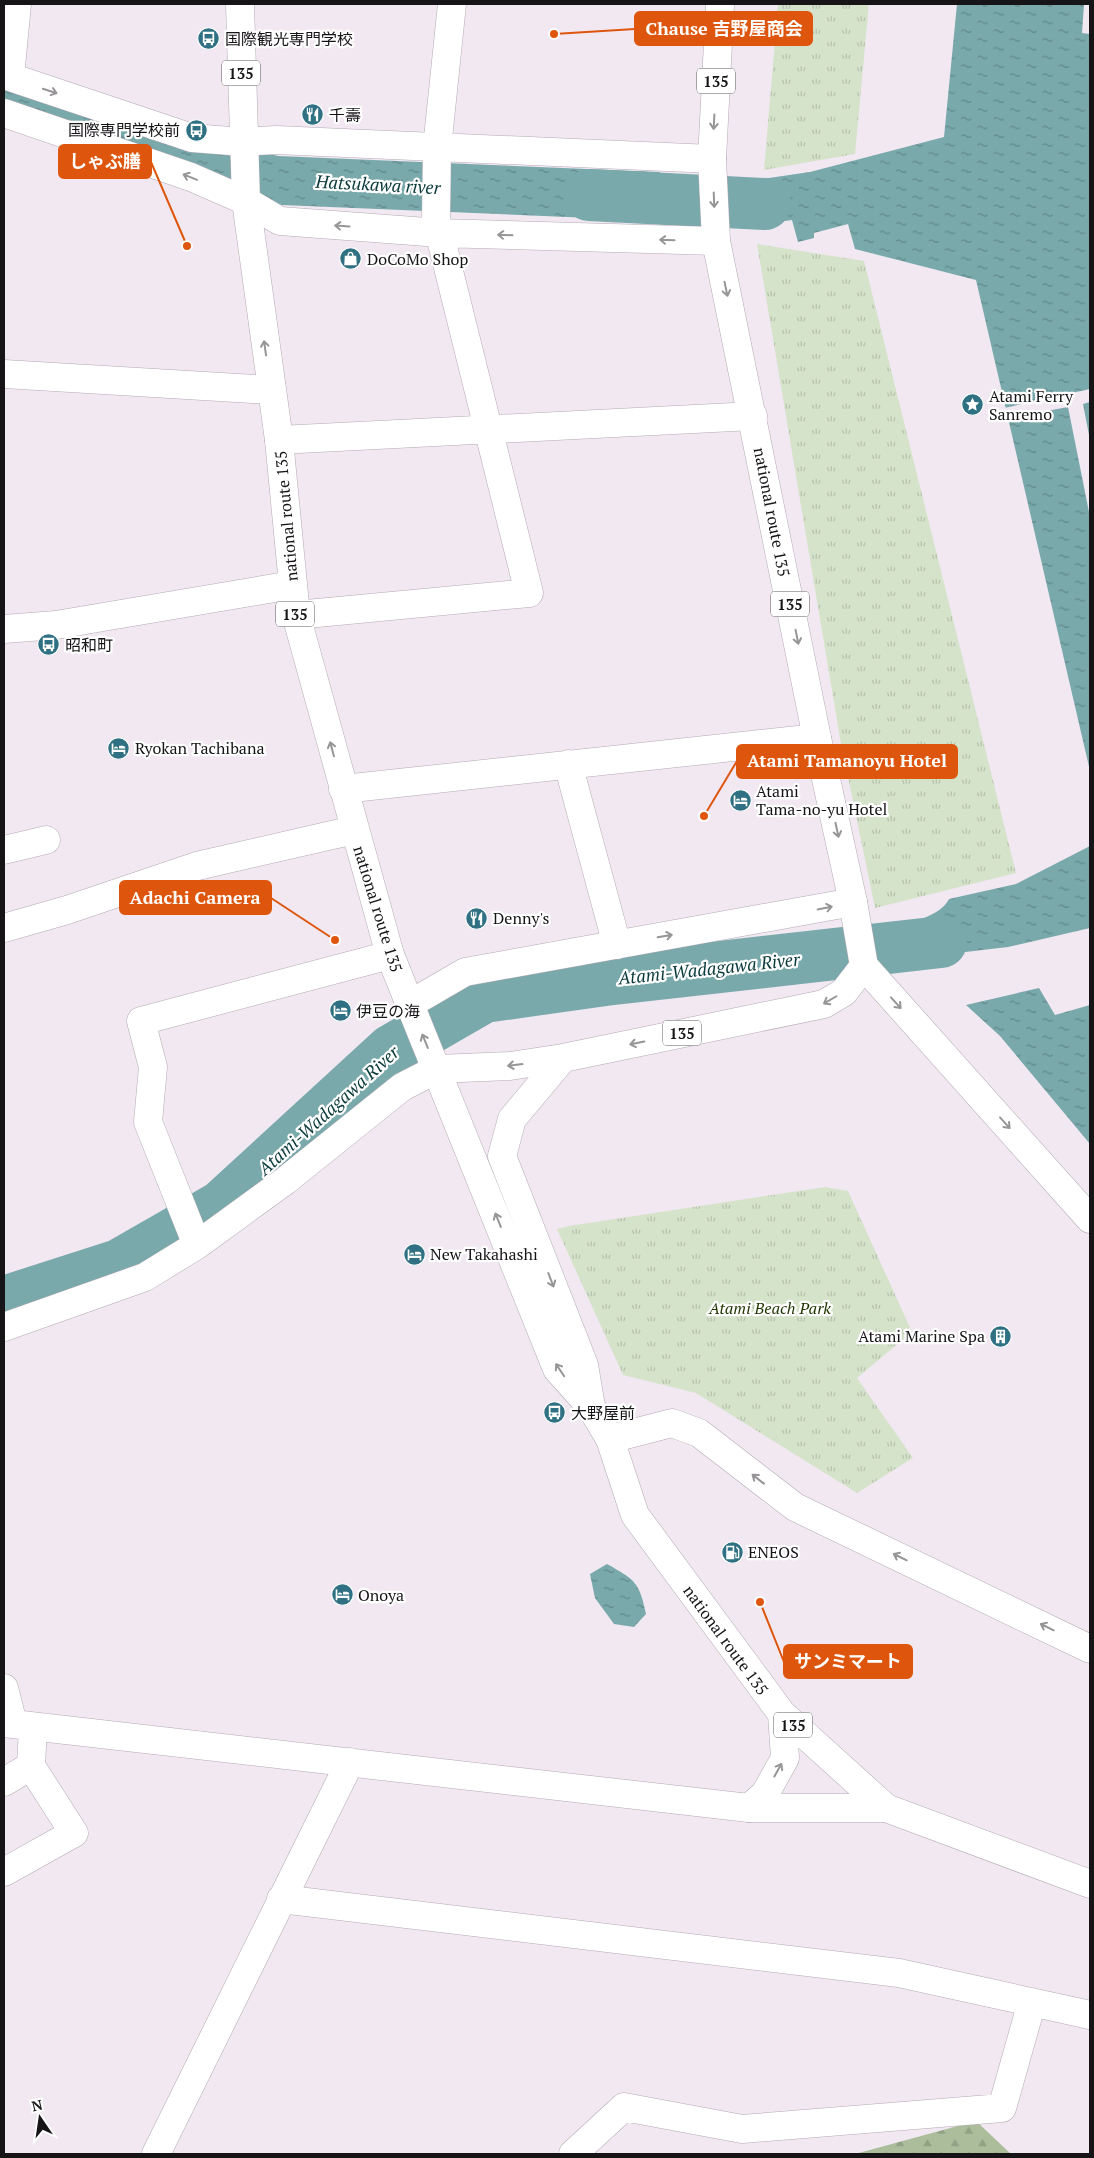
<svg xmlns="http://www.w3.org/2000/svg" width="1094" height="2158" font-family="'PT Serif','Noto Sans JP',serif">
  <defs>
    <pattern id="forest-firs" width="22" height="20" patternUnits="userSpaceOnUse" patternTransform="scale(1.25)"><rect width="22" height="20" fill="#abbd9b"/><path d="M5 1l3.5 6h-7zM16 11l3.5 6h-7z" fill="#92a285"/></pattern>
    <pattern id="park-tufts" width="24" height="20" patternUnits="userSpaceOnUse" patternTransform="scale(1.25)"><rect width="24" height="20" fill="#d6e3cb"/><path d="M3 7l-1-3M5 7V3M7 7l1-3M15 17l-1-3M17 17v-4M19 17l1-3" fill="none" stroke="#b7c2ae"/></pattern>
    <pattern id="water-ripples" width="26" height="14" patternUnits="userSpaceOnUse" patternTransform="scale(1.25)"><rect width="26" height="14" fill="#79a9ab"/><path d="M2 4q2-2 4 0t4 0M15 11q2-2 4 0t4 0" fill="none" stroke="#62888a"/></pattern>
  </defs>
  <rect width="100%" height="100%" fill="#f1e8f2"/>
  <path fill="url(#forest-firs)" d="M976,2121L1011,2154H855Z"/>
  <path fill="url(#park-tufts)" d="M778,4H869L855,154L764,170Z
    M757,244L864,261L1016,873L875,908L840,738Z
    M825,1187L848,1191L912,1332L857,1378L913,1458L857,1493L696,1393L623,1375L557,1229L569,1226Z"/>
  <path fill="url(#water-ripples)" d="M957,4H1090V771L976,280L855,249L848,224L814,233V238L798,242L792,220L756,225L755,180L810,172L944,137Z
    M4,80L278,156L660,172L662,221L282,205L4,107Z
    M1090,846V928L1008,947L897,960L889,928C908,923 940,917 949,899L1016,884Z
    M1039,988L1055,1015L1090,1005V1144L1000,1036L966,1005Z
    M607,1564C635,1580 639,1581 646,1614L634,1627L614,1624L595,1598L590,1574Z"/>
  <path fill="#f1e8f2" d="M1084,4H1090V34L1082,33Z
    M1090,389V402L1083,404L1090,440V517L1068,407L1004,419L1003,417L1004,408Z"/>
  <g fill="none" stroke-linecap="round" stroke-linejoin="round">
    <path stroke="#79a9ab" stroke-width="52" d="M589,195L765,204
      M4,1302L119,1265L222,1206L392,1050L484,997L605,980L941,942"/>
    <defs>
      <path id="minor" d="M4,75L192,138L243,142L276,140L712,159
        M10,77L17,4
        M4,113L191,177L246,201L280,221L440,233L716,241
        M4,374L271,390
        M279,440L753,416
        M296,615L529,593L436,219L437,148L452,4
        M4,629L56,625L292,585
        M568,764L617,945
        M343,789L817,738
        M4,850L46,840
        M4,928L67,910L197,866L354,830
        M864,966L1090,1219
        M410,1004L465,972L853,902
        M197,1245L148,1122L153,1067L141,1021L390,955
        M4,1327L145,1277L197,1245L285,1181L402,1087L437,1069
        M610,1439L672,1423L699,1433L795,1507L1090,1649
        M4,1688L13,1724
        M4,1723L749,1808H886
        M4,1782L31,1766
        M4,1872L74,1833L31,1766L33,1727
        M281,1899L899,1973L1090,2015
        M156,2154L350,1762
        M573,2154L624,2107L742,2129L1002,2108L1032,2002"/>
      <path id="highway" d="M240,4L246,201L279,440L296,615L390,955L557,1369L591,1407L610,1439L635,1515L782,1714L886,1808L1090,1884
        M437,1069L510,1066L563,1058
        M591,1407L584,1365L502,1156L512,1119L563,1058L824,1004L844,992L864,966L853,902L817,738L716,241L712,159L720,4
        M749,1808L765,1794L785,1758L782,1714"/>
    </defs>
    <use href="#minor" stroke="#b3aab4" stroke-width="29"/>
    <use href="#highway" stroke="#b3aab4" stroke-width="29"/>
    <use href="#minor" stroke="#fff" stroke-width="28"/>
    <use href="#highway" stroke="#fff" stroke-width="28"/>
  </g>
  <defs><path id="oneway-shaft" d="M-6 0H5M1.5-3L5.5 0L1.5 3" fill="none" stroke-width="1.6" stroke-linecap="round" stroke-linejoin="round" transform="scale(1.25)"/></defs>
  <g stroke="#979597">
    <use href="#oneway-shaft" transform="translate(50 91) rotate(18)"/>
    <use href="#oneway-shaft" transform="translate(714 122) rotate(93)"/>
    <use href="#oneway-shaft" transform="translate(190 177) rotate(-158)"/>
    <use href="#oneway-shaft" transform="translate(714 200) rotate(88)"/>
    <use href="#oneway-shaft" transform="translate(342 226) rotate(-176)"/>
    <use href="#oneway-shaft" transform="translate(505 235) rotate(-178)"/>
    <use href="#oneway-shaft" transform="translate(667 240) rotate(-178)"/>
    <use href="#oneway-shaft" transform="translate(726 289) rotate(78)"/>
    <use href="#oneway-shaft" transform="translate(265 348) rotate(-98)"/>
    <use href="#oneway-shaft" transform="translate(797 637) rotate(79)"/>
    <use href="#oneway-shaft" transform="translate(332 749) rotate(-105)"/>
    <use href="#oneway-shaft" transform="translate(837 830) rotate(78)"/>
    <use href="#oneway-shaft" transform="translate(825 908) rotate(-11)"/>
    <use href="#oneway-shaft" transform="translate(665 936) rotate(-10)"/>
    <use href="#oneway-shaft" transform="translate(830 1000) rotate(150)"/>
    <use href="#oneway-shaft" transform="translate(896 1003) rotate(48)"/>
    <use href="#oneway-shaft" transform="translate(425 1041) rotate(-112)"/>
    <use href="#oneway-shaft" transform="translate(637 1043) rotate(168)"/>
    <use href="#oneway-shaft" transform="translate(515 1065) rotate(173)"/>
    <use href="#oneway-shaft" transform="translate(1005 1123) rotate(48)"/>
    <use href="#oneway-shaft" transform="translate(498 1220) rotate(-112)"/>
    <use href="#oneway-shaft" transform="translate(551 1280) rotate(69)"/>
    <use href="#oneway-shaft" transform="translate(560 1370) rotate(-124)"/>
    <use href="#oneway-shaft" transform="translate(758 1479) rotate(-142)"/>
    <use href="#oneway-shaft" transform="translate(900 1557) rotate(-154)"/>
    <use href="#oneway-shaft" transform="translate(1047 1627) rotate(-154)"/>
    <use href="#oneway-shaft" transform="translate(778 1770) rotate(-61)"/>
  </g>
  <defs>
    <symbol id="bus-disc" viewBox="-11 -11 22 22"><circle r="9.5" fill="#2f7183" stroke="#fff"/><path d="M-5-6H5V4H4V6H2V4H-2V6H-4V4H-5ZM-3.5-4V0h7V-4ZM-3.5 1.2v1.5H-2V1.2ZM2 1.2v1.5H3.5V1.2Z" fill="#fff"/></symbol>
    <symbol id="restaurant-disc" viewBox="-11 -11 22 22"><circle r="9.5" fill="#2f7183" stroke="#fff"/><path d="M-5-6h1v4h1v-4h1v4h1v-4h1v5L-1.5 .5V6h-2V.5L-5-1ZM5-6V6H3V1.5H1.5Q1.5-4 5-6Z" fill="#fff"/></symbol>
    <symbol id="shop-disc" viewBox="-11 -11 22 22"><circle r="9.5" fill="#2f7183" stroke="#fff"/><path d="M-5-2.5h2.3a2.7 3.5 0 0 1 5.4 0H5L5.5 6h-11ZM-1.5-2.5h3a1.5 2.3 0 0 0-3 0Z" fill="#fff"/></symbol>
    <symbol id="sight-disc" viewBox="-11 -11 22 22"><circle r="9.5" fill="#2f7183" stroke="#fff"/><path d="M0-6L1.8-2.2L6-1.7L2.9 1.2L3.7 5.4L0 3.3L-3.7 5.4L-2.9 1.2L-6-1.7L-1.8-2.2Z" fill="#fff"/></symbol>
    <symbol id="hotel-disc" viewBox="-11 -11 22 22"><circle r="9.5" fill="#2f7183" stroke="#fff"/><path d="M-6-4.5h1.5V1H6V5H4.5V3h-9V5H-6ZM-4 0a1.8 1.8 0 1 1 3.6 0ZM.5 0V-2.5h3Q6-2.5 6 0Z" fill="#fff"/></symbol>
    <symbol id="building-disc" viewBox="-11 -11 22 22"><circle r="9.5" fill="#2f7183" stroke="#fff"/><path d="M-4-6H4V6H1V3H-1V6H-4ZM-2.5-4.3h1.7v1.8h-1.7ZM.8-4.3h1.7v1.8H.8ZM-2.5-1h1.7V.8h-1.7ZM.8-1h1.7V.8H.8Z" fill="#fff"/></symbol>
    <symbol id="fuel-disc" viewBox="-11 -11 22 22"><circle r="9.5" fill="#2f7183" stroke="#fff"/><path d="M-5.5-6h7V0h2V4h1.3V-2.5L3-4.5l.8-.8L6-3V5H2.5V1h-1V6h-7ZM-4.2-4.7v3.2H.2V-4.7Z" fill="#fff"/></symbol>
  </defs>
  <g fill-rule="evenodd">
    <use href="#bus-disc" x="196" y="26" width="25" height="25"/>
    <use href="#restaurant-disc" x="300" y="102" width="25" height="25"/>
    <use href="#bus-disc" x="184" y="118" width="25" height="25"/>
    <use href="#shop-disc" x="338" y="246" width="25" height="25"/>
    <use href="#sight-disc" x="960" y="392" width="25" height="25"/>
    <use href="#bus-disc" x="36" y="632" width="25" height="25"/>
    <use href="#hotel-disc" x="106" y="736" width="25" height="25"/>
    <use href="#hotel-disc" x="728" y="788" width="25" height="25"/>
    <use href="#restaurant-disc" x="464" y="906" width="25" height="25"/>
    <use href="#hotel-disc" x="328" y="998" width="25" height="25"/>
    <use href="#hotel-disc" x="402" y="1242" width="25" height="25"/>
    <use href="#building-disc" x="988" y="1324" width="25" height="25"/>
    <use href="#bus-disc" x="542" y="1400" width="25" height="25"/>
    <use href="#fuel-disc" x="720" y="1540" width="25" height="25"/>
    <use href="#hotel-disc" x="330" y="1582" width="25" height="25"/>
  </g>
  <g text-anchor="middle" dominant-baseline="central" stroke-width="4.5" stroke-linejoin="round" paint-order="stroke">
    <g fill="#fff" stroke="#5d5a5d" stroke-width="1">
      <rect x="222" y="60.5" width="38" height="25" rx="4"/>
      <rect x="697" y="68.5" width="38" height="25" rx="4"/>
      <rect x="771" y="591.5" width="38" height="25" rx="4"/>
      <rect x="276" y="601.5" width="38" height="25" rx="4"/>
      <rect x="663" y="1020.5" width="38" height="25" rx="4"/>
      <rect x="774" y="1712.5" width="38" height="25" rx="4"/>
    </g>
    <g font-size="15" font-weight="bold" fill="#171418">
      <text x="241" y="73">135</text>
      <text x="716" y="81">135</text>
      <text x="790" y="604">135</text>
      <text x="295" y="614">135</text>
      <text x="682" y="1033">135</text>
      <text x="793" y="1725">135</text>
    </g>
    <g font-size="16" fill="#171418" stroke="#fff" text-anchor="start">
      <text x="225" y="39">国際観光専門学校</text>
      <text x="329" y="115">千壽</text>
      <text x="180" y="130" text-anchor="end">国際専門学校前</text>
      <text x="367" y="259">DoCoMo Shop</text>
      <text x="989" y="396">Atami Ferry<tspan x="989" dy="18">Sanremo</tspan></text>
      <text x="65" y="645">昭和町</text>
      <text x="135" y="748">Ryokan Tachibana</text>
      <text x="756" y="791">Atami<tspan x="756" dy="18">Tama-no-yu Hotel</tspan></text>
      <text x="493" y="918">Denny's</text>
      <text x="356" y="1011">伊豆の海</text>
      <text x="430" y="1254">New Takahashi</text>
      <text x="985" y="1336" text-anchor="end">Atami Marine Spa</text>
      <text x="571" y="1413">大野屋前</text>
      <text x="748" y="1552">ENEOS</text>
      <text x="358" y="1595">Onoya</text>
    </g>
    <g font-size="16" fill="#171418" stroke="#fff">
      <text transform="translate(772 512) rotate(79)">national route 135</text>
      <text transform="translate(286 516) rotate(-95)">national route 135</text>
      <text transform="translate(378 909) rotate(73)">national route 135</text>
      <text transform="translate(726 1640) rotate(54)">national route 135</text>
    </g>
    <g font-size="16" font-style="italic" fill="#1f3500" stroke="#fff">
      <text x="770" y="1308">Atami Beach Park</text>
    </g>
    <g font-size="18" font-style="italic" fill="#0b3b3c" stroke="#fff">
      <text transform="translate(378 184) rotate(3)">Hatsukawa river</text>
      <text transform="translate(709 968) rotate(-6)">Atami-Wadagawa River</text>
      <text transform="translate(328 1110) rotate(-42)">Atami-Wadagawa River</text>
    </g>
  </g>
  <path fill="none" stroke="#de560d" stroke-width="2" d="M554 34L635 29M187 246L151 162M704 816L737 761M335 940L271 898M760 1602L784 1662"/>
  <g fill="#de560d" stroke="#fff" stroke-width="2">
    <circle cx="554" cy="34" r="5"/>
    <circle cx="187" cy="246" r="5"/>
    <circle cx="704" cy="816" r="5"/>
    <circle cx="335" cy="940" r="5"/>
    <circle cx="760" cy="1602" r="5"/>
  </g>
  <g fill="#de560d" stroke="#de560d" stroke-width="2">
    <rect x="635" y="12" width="177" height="33" rx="5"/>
    <rect x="59" y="145" width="92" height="33" rx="5"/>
    <rect x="737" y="745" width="220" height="33" rx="5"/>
    <rect x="120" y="881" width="151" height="33" rx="5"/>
    <rect x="784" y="1645" width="128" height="33" rx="5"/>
  </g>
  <g font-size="18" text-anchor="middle" font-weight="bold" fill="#fff">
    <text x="724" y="35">Chause 吉野屋商会</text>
    <text x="105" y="168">しゃぶ膳</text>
    <text x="847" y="767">Atami Tamanoyu Hotel</text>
    <text x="195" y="904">Adachi Camera</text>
    <text x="848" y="1668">サンミマート</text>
  </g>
  <rect width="1094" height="2158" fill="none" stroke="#171418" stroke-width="10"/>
  <g transform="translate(40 2118) rotate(347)" stroke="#ffffff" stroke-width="4" paint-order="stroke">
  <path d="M0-4L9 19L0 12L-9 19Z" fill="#171418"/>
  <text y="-8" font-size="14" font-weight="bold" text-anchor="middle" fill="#171418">N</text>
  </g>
</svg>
